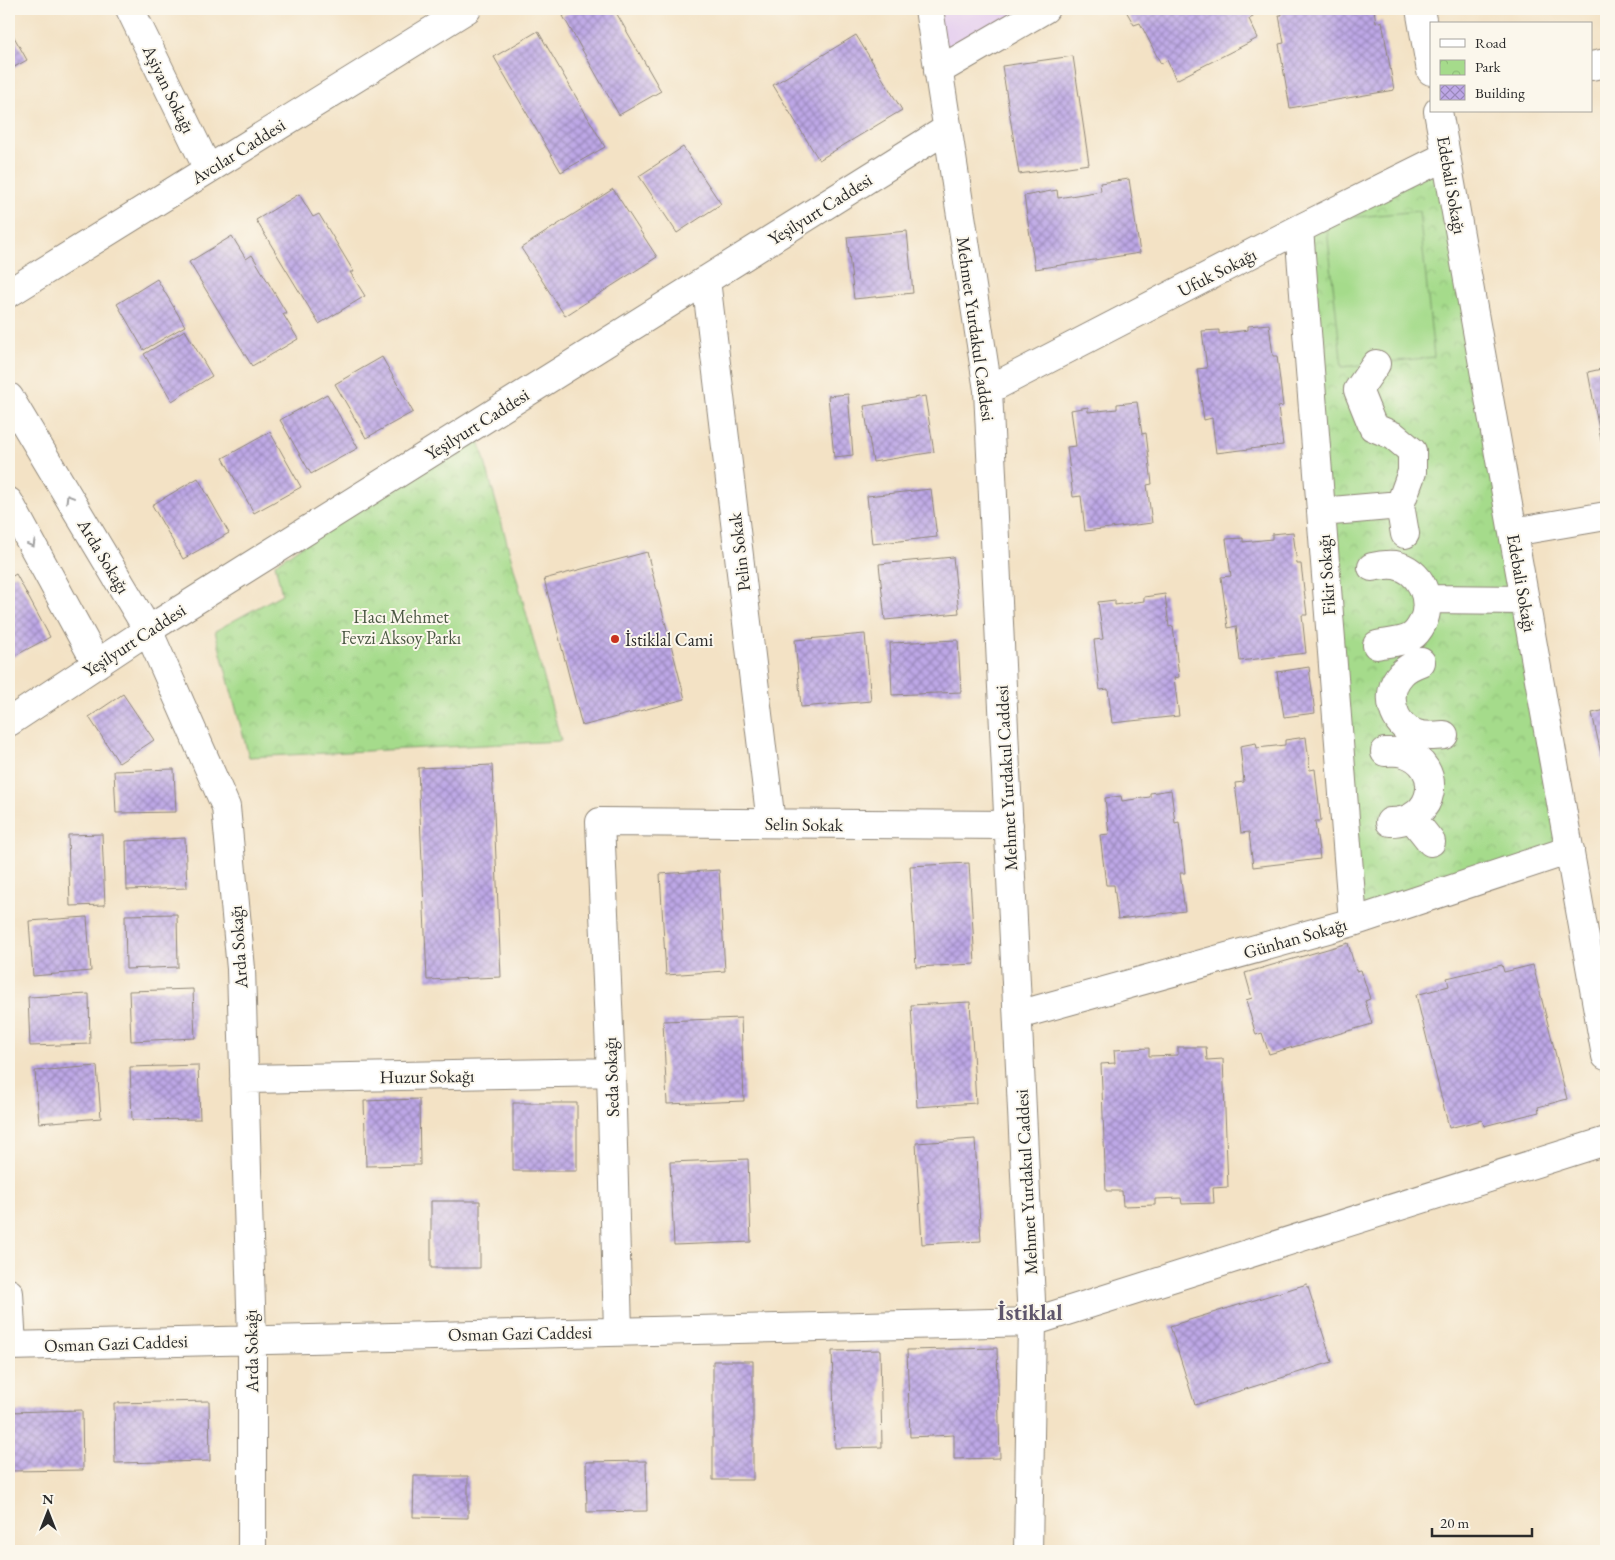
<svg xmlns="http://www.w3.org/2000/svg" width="1615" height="1560" font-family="'EB Garamond',serif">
  <defs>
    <pattern id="park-crowns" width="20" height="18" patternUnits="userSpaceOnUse" patternTransform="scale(1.25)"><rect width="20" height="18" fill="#a5db8b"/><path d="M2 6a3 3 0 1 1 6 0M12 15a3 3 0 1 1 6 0" fill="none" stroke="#8ebc78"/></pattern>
    <pattern id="building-cross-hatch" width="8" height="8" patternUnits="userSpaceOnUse" patternTransform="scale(1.25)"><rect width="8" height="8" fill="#bda7e6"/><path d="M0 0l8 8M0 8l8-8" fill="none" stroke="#9a88bb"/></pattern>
  </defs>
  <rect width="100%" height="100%" fill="#fbf7ec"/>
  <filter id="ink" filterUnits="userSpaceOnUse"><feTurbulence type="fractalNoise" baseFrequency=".02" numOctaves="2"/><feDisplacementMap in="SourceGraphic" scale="10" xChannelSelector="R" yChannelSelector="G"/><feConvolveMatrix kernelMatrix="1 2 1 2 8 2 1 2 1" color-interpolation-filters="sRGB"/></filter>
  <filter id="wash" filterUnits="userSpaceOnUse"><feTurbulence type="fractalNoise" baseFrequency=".0096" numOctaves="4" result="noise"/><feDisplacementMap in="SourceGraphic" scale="20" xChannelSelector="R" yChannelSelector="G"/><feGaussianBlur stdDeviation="1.12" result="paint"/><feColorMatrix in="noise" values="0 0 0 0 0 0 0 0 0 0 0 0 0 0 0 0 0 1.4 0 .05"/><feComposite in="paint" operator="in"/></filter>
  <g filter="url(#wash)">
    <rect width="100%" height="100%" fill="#f3e2c5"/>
    <path fill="#e7d2ef" d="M929,9H1045L938,71Z"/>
    <path fill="url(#park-crowns)" stroke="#68835b" d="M1446,156L1570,850L1353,922L1299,229Z
      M475,425L561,741L249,757L215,631L282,594L275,564Z"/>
    <path fill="#a5db8b" stroke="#68835b" d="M1419,211L1434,357L1342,367L1326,220Z"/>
    <g id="blocks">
      <path fill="url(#building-cross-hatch)" d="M576,9H614L661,91L619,115L563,16Z
        M1125,9H1249L1253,17L1249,19L1258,38L1176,80L1167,60L1161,64L1140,23L1134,25Z
        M1281,9H1374L1376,23L1382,21L1394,90L1290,108L1279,44L1284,43L1279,15H1282Z
        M9,28L27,60L9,70Z
        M538,31L605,147L561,172L494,57Z
        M856,35L902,110L819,160L773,85Z
        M1073,56L1089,164L1019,174L1002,66Z
        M683,147L721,204L677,233L639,176Z
        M1129,179L1140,253L1035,269L1024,196L1057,190L1058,198L1101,191L1100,183Z
        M613,189L657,257L565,316L521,248Z
        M299,194L313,217L319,214L354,272H350L365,296L319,324L256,220Z
        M907,231L913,293L854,299L847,237Z
        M232,236L246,259L252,255L287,314H283L298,339L252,366L189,262Z
        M157,279L185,326L144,350L117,304Z
        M1269,324L1273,356H1277L1283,406L1278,407L1283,445L1216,453L1212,418L1204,420L1197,369L1207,368L1202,331L1219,330V334L1248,330V326Z
        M185,330L212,376L172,401L144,354Z
        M382,357L413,412L366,438L335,384Z
        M1606,368V461H1605L1588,372Z
        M327,394L358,448L311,474L280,420Z
        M848,394L853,455L834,457L828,396Z
        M925,396L934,452L873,462L864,406Z
        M1137,402L1142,434L1146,433L1152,484L1147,485L1152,523L1085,531L1081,496L1073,497L1067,447L1076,446L1071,410L1088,407V412L1117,409V404Z
        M270,432L301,487L254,513L223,458Z
        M198,478L229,533L183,559L152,505Z
        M931,489L937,537L872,544L867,496Z
        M1293,532L1297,564H1301L1307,615H1302L1306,653L1240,661L1236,626L1228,628L1221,577L1231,576L1226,539L1243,538V542L1272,539V534Z
        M647,552L685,699L582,726L544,579Z
        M953,557L959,613L885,620L879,564Z
        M16,574L50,637L9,659V578Z
        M1165,594L1169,627L1173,626L1179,677L1174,678L1179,716L1112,723L1108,689L1100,690L1094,640L1103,639L1098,602L1115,600V605L1144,601V597Z
        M865,634L871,701L801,707L795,640Z
        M958,640L961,692L892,695L890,643Z
        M1309,667L1315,713L1284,717L1277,672Z
        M123,694L154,740L119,763L89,717Z
        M1606,710V772H1605L1592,713Z
        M1306,737L1310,770L1315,769L1321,821H1315L1320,859L1253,867L1249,832L1241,833L1235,783L1244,782L1240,746L1256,743L1257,748L1285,745V740Z
        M492,765L501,977L427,980L418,768Z
        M174,769L176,812L116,813L114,771Z
        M1171,790L1175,823L1179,822L1185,873H1180L1185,911L1118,919L1114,885H1106L1100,835L1109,834L1105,798L1121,796L1122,801L1150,797V793Z
        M102,834L105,905L70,906L68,835Z
        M185,838L187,888L127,890L126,841Z
        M969,863L975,964L916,967L910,866Z
        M719,870L725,971L666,975L660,874Z
        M177,914L178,967L126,969L125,915Z
        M87,917L91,971L33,976L29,921Z
        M1348,943L1356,971L1361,970L1370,999L1365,1001L1372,1024L1269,1054L1262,1033L1256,1035L1246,1000L1252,998L1245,973Z
        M1502,965L1504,972L1533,965L1567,1099L1538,1107L1539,1112L1484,1126L1482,1120L1449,1128L1416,995L1449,986L1447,978Z
        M193,989L195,1038L131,1041L129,991Z
        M89,994L90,1044L30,1046L28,997Z
        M970,1002L976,1103L917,1107L911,1005Z
        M741,1018L744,1101L667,1104L663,1021Z
        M1178,1047H1206L1207,1060L1223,1059L1228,1187L1213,1188L1214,1203L1182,1204L1181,1198L1155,1199V1205L1123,1206L1122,1191H1106L1101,1064L1115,1063L1114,1050L1149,1048V1056L1178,1055Z
        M198,1065L200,1119L132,1120L130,1067Z
        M97,1066L101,1118L39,1123L35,1071Z
        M419,1099L420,1165L366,1166L364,1101Z
        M513,1103H577V1171H513Z
        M975,1139L981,1241L922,1244L916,1143Z
        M748,1159L751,1242L674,1245L670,1162Z
        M431,1201H480V1268H431Z
        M1307,1284L1332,1362L1195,1405L1170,1326Z
        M997,1348L1000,1458L954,1459V1435L910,1437L907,1350Z
        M880,1350L882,1447L835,1448L832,1351Z
        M713,1361H753V1480H713Z
        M209,1401L210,1461L115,1463L114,1403Z
        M82,1410L83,1470L9,1471V1412Z
        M646,1461L647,1511L587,1512L586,1462Z
        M414,1476H468V1518L413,1517Z"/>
    </g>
  </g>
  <g filter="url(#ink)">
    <use href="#blocks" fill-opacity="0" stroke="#8f8678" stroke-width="1"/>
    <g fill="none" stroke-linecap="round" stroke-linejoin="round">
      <defs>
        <path id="street" d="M130,9L208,169
          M929,9L988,390L1032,1322L1028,1551
          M1420,9L1431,71
          M1591,66L1606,63
          M938,71L1045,9
          M1438,111L1606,1056
          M1299,229L1353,922
          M706,280L771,823
          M9,293L467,9
          M1376,364L1358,390L1373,427L1394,436L1412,451V472L1400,505L1405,534
          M988,390L1299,229L1446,156
          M9,397L148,630L226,807L241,969L252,1339V1551
          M9,502L97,664
          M1321,512L1400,505
          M1513,532L1606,516
          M1372,567C1380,565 1387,564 1395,565C1421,570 1433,599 1423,622C1420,628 1416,634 1411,637C1404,642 1385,643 1377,645
          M1427,599L1525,600
          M1421,662C1413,665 1406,668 1401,674C1383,693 1393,727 1417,734C1426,737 1435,736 1444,735
          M9,722L148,630L947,129
          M1385,752C1391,752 1398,751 1404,753C1444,765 1437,822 1390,822
          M1412,818L1431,842
          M1018,1015L1353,922L1570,850
          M244,1079L611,1072
          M9,1293L12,1346
          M618,1331L611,1072L600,822L1009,825
          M9,1346L1032,1322L1606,1141"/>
      </defs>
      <use href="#street" stroke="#8f8678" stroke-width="30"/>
      <use href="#street" stroke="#fff" stroke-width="28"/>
    </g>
    <defs><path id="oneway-chevron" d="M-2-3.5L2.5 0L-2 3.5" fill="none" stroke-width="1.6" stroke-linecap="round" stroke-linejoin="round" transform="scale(1.25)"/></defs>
    <g stroke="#a0a0a0">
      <use href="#oneway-chevron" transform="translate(69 498) rotate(-121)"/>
      <use href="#oneway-chevron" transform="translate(32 544) rotate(61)"/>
    </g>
  </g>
  <circle fill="#c8321e" stroke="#fbf7ec" stroke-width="2" cx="615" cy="639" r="5"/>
  <g text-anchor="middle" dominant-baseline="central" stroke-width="4" stroke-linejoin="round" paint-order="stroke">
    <g font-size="18" fill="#2b2b2b" stroke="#fbf7ec">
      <text transform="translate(169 89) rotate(64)">Aşiyan Sokağı</text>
      <text transform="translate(238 151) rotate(-32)">Avcılar Caddesi</text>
      <text transform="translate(1452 185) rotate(80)">Edebali Sokağı</text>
      <text transform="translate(820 209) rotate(-32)">Yeşilyurt Caddesi</text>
      <text transform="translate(1217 272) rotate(-27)">Ufuk Sokağı</text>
      <text transform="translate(976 329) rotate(82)">Mehmet Yurdakul Caddesi</text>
      <text transform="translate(477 424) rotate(-32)">Yeşilyurt Caddesi</text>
      <text transform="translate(739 552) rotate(-97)">Pelin Sokak</text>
      <text transform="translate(104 556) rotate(59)">Arda Sokağı</text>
      <text transform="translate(1326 575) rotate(-94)">Fikir Sokağı</text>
      <text transform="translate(1522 583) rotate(80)">Edebali Sokağı</text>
      <text transform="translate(134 640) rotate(-33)">Yeşilyurt Caddesi</text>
      <text transform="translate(1006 778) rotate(-93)">Mehmet Yurdakul Caddesi</text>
      <text transform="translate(804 824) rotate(1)">Selin Sokak</text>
      <text transform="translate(1295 938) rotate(-16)">Günhan Sokağı</text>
      <text transform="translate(238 947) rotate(-94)">Arda Sokağı</text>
      <text transform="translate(427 1076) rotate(-1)">Huzur Sokağı</text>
      <text transform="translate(611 1077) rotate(-92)">Seda Sokağı</text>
      <text transform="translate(1026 1182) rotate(-93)">Mehmet Yurdakul Caddesi</text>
      <text transform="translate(520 1333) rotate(-1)">Osman Gazi Caddesi</text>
      <text transform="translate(116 1343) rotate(-2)">Osman Gazi Caddesi</text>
      <text transform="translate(251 1351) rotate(-91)">Arda Sokağı</text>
    </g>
    <g font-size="18" fill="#4a5743" stroke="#fbf7ec">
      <text x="401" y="616">Hacı Mehmet<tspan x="401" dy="21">Fevzi Aksoy Parkı</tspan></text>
    </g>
    <g font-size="18" fill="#2b2b2b" stroke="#fbf7ec" text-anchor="start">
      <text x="625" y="639">İstiklal Cami</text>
    </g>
    <g font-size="22" font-weight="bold" fill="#5e566c" stroke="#fbf7ec">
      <text x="1030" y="1312">İstiklal</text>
    </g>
  </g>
  <rect width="1615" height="1560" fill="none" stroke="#fbf7ec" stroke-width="30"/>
  <rect x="1430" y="22" width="162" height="90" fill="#fbf7ec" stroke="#a8a59f"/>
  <rect x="1440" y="39" width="25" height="8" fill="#ffffff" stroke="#a8a59f"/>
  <text x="1475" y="48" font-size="15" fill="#2b2b2b">Road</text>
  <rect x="1440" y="60" width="25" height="15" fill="url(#park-crowns)" stroke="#a8a59f"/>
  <text x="1475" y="72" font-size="15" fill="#2b2b2b">Park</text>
  <rect x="1440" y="85" width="25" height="15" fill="url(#building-cross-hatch)" stroke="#a8a59f"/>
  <text x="1475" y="98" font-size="15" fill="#2b2b2b">Building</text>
  <g transform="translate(48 1512)" stroke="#fbf7ec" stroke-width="4" paint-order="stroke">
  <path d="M0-4L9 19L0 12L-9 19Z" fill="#2b2b2b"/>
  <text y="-8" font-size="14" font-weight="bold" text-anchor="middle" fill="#2b2b2b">N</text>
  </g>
  <path d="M1432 1528v8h100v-8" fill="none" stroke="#2b2b2b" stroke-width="2.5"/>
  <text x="1440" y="1528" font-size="15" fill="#2b2b2b" stroke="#fbf7ec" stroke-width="4" paint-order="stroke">20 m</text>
</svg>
